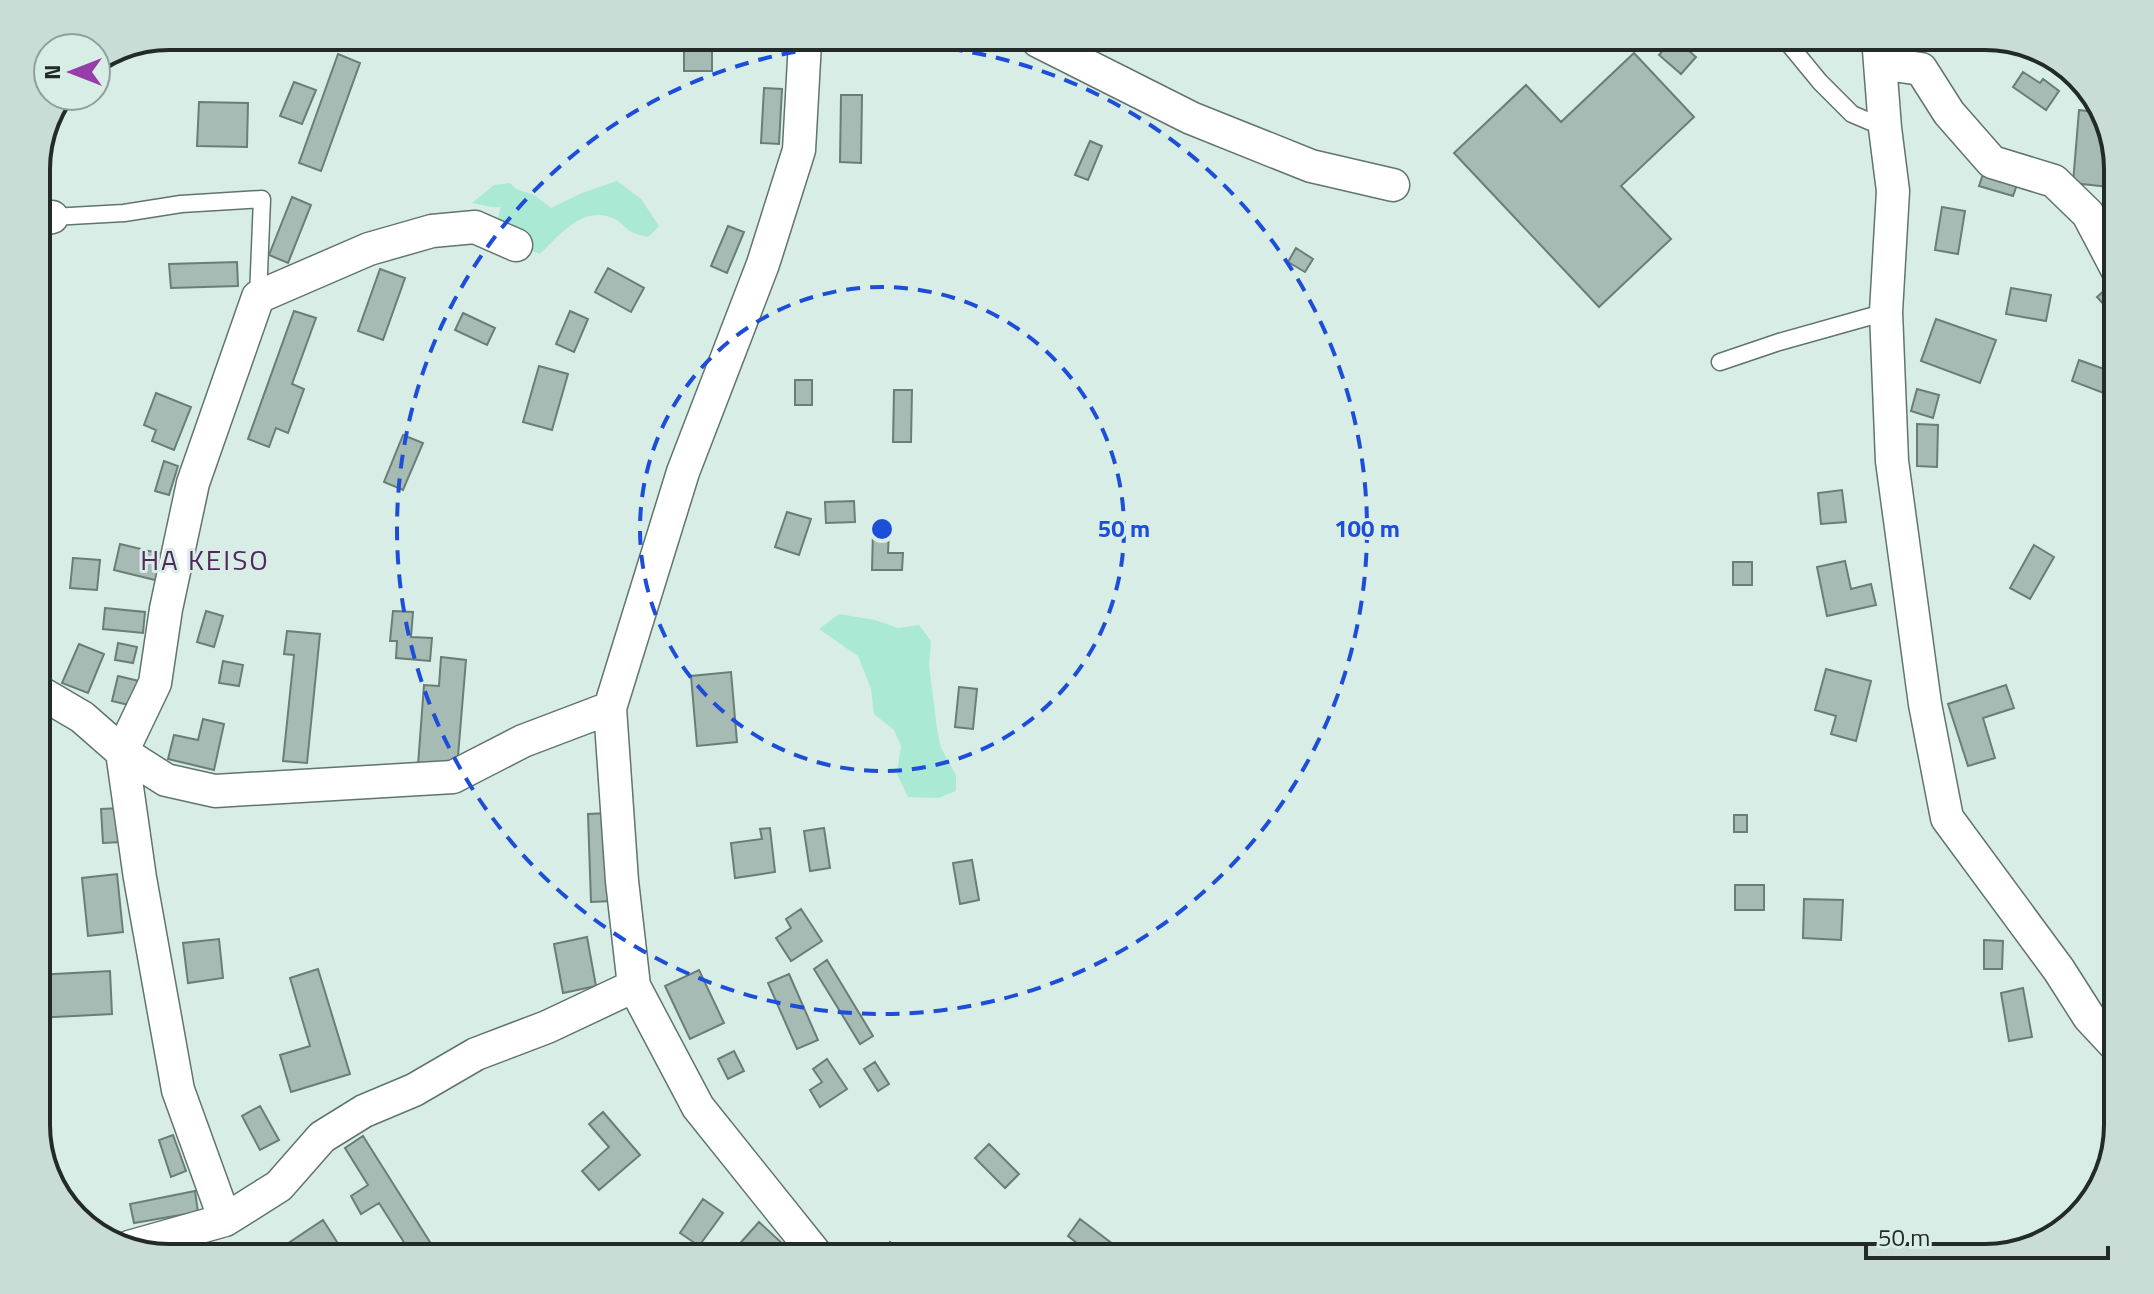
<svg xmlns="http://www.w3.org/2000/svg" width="2154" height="1294" font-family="'Titillium Web',sans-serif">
  <rect width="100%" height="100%" fill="#d7ede5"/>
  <path fill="#aae9d3" d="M617,181L641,199L659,226L648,237C642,235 635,234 630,231C624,227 621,222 615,219C584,204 560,234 540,254L524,248L495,227L501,207H492L472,203L494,185L510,183L516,189L534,195L551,208L582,193Z
    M839,614L875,620L898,628L919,625L931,641L929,665L937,729L941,748L956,775V791L938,798L908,797L897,774L901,746L894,730L874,714L871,689L858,656L819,629Z"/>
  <path fill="#a6bbb3" stroke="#6a7e77" stroke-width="2" d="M1674,38L1696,57L1681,74L1659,55Z
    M684,43H712V71H684Z
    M1634,53L1694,117L1621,186L1671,239L1599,307L1454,153L1526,85L1561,122Z
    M338,54L360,63L321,171L299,163Z
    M2023,72L2040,83L2043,79L2059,91L2046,110L2013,87Z
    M294,82L316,90L302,124L280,116Z
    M764,88L782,89L779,144L761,143Z
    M841,95H862L861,163L840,162Z
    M199,102L248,103L247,147L197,146Z
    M2079,110L2103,113L2118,161V188L2073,183Z
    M1090,141L1102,146L1088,180L1075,175Z
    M1984,171L2018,182L2013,196L1979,186Z
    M292,197L311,205L288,263L269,255Z
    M1942,207L1965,211L1958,254L1935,250Z
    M728,226L744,232L727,273L711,266Z
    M1296,248L1313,259L1305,272L1288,262Z
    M237,262L238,286L171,288L169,264Z
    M608,268L644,288L631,312L595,292Z
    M380,269L405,278L383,340L358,331Z
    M2011,288L2051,295L2046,321L2006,314Z
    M2107,288L2118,301V314L2115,317L2097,297Z
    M294,311L316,318L292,384L304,389L288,433L276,428L269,447L248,439Z
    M570,311L588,319L574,352L556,344Z
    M463,313L495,328L487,345L455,330Z
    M1936,319L1996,340L1980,383L1921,361Z
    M2079,360L2118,374V388L2114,397L2072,381Z
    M539,366L568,374L552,430L523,422Z
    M795,380H812V405H795Z
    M1917,389L1939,395L1933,418L1911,411Z
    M894,390H912L911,442H893Z
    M156,393L191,407L174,450L152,441L156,430L144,425Z
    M1917,424L1938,425L1937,467L1917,466Z
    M403,435L423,443L403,490L384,482Z
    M164,461L178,466L169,495L155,491Z
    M1842,490L1846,522L1821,524L1818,493Z
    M854,501L855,522L826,523L825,502Z
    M787,512L811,519L799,555L775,547Z
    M873,531H889L888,553H903L902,570H872Z
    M120,544L166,555L159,581L114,570Z
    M2034,545L2054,557L2030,599L2010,588Z
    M73,558L100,560L97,590L70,588Z
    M1845,561L1851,589L1871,584L1876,605L1827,616L1817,567Z
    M1733,562H1752V585H1733Z
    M105,608L145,612L143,633L103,629Z
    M206,611L223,616L214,647L197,642Z
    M393,611L413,612L411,637L432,638L430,661L396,658L397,641H390Z
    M287,631L320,634L307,763L283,761L294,655L284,654Z
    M118,643L137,647L133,663L115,660Z
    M79,644L104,654L88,693L62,683Z
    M441,657L466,660L457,768L418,765L424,685L439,686Z
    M223,661L243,665L239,686L219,683Z
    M1826,669L1871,681L1856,741L1831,734L1836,716L1815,710Z
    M731,672L737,742L697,746L691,676Z
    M118,676L139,681L133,706L112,701Z
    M2006,685L2014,708L1983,718L1995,758L1968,766L1948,704Z
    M959,687L977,689L973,729L955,727Z
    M203,719L224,724L214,770L168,759L174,735L198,740Z
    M120,808L122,842L103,843L101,809Z
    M609,813L612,901L591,902L588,814Z
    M1734,815H1747V832H1734Z
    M770,828L775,872L735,878L731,843L762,839L760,829Z
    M824,828L830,868L810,871L804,831Z
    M972,860L979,900L960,904L953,863Z
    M117,874L123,932L88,936L82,878Z
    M1735,885H1764V910H1735Z
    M1804,899L1843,900L1841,940L1803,938Z
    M801,909L822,941L791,961L776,938L791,928L786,919Z
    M587,937L596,986L563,993L554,944Z
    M219,939L223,978L188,983L183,943Z
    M1984,940L2003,941L2002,969H1984Z
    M827,960L873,1036L860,1044L814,969Z
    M318,969L350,1074L291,1092L280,1055L310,1046L290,978Z
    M699,970L724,1023L690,1039L665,986Z
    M110,971L112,1014L36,1018V975Z
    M789,974L818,1040L797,1049L768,983Z
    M2023,988L2032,1037L2009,1041L2001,993Z
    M734,1051L744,1071L728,1079L718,1059Z
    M827,1059L847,1089L820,1107L810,1090L822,1082L813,1069Z
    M875,1062L889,1084L878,1091L864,1069Z
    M260,1106L279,1140L260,1150L242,1116Z
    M603,1112L640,1155L599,1190L582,1171L609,1147L589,1124Z
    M173,1135L186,1171L171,1177L159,1140Z
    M363,1136L440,1258H414L379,1203L361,1214L351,1196L368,1185L345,1148Z
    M989,1144L1019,1174L1005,1188L975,1158Z
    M2092,1174L2104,1175L2100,1192L2097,1195H2091Z
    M195,1191L198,1212L134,1223L130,1204Z
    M703,1199L723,1213L699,1246L680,1233Z
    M1080,1219L1118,1248L1110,1258H1096L1068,1236Z
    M323,1220L337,1242L312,1258H279L275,1252Z
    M759,1222L784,1245L773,1258H745L735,1249Z
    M890,1242L906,1258H874Z
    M235,1244L243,1258H222L219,1254Z"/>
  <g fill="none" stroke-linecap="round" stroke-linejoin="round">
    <defs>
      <path id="service" d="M1783,37L1820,82L1852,114L1885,128
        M52,217L124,213L181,204L262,199L258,297
        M1720,362L1779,342L1886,312"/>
      <path id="minor" d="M1878,37L1885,128L1893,191L1886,312L1892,461L1925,704L1947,818L2059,970L2089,1017L2118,1048
        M1038,41L1191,118L1311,166L1393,185
        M805,42L799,150L763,264L683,472L610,708L622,881L634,986L698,1107L819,1258
        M1880,63L1921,69L1949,113L1992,162L2054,181L2088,214L2118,271
        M36,220L52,217
        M36,690L82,717L122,752L166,780L215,791L453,777L523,741L610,708
        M225,1220L178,1090L140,878L122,752L155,683L166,609L193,483L258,297L369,249L432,231L475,227L516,245
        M129,1247L225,1220L279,1186L322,1137L364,1111L414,1090L476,1054L547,1027L634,986"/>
    </defs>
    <use href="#service" stroke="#61746d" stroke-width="19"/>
    <use href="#minor" stroke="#61746d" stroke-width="35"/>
    <use href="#service" stroke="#fff" stroke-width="16"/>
    <use href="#minor" stroke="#fff" stroke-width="32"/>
  </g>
  <g fill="none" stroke="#1d4ed8" stroke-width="4" stroke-dasharray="14 10">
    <circle cx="882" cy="529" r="242"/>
    <circle cx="882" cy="529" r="485"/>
  </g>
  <g text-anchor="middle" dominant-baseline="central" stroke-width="6" stroke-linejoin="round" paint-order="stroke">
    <g font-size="28" letter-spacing="2" fill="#52275b" stroke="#d7ede5">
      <text x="205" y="559">HA KEISO</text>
    </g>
  </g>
  <path d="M0 0H2154V1294H0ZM169 50H1985A119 119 0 0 1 2104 169V1125A119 119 0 0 1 1985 1244H169A119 119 0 0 1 50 1125V169A119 119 0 0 1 169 50Z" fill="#c9ddd6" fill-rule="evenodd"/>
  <path fill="none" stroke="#222b27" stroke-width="4" d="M169 50H1985A119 119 0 0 1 2104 169V1125A119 119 0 0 1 1985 1244H169A119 119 0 0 1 50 1125V169A119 119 0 0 1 169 50Z"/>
  <circle cx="882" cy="529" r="12" fill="#1d4ed8" stroke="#d7ede5" stroke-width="4"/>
  <g font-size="24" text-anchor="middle" font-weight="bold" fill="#1d4ed8" stroke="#d7ede5" stroke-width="6" stroke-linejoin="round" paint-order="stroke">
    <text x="1124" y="537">50 m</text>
    <text x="1367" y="537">100 m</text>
  </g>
  <g transform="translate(72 72) rotate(270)"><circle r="38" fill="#d7ede5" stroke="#8f9f99" stroke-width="2"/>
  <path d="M0-6L14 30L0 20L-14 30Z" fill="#973da9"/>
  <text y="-12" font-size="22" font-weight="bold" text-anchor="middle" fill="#222b27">N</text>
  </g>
  <path d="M1866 1246v12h242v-12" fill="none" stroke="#222b27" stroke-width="4"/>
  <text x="1878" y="1246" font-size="24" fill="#222b27" stroke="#d7ede5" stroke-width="6" paint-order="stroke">50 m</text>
</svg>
